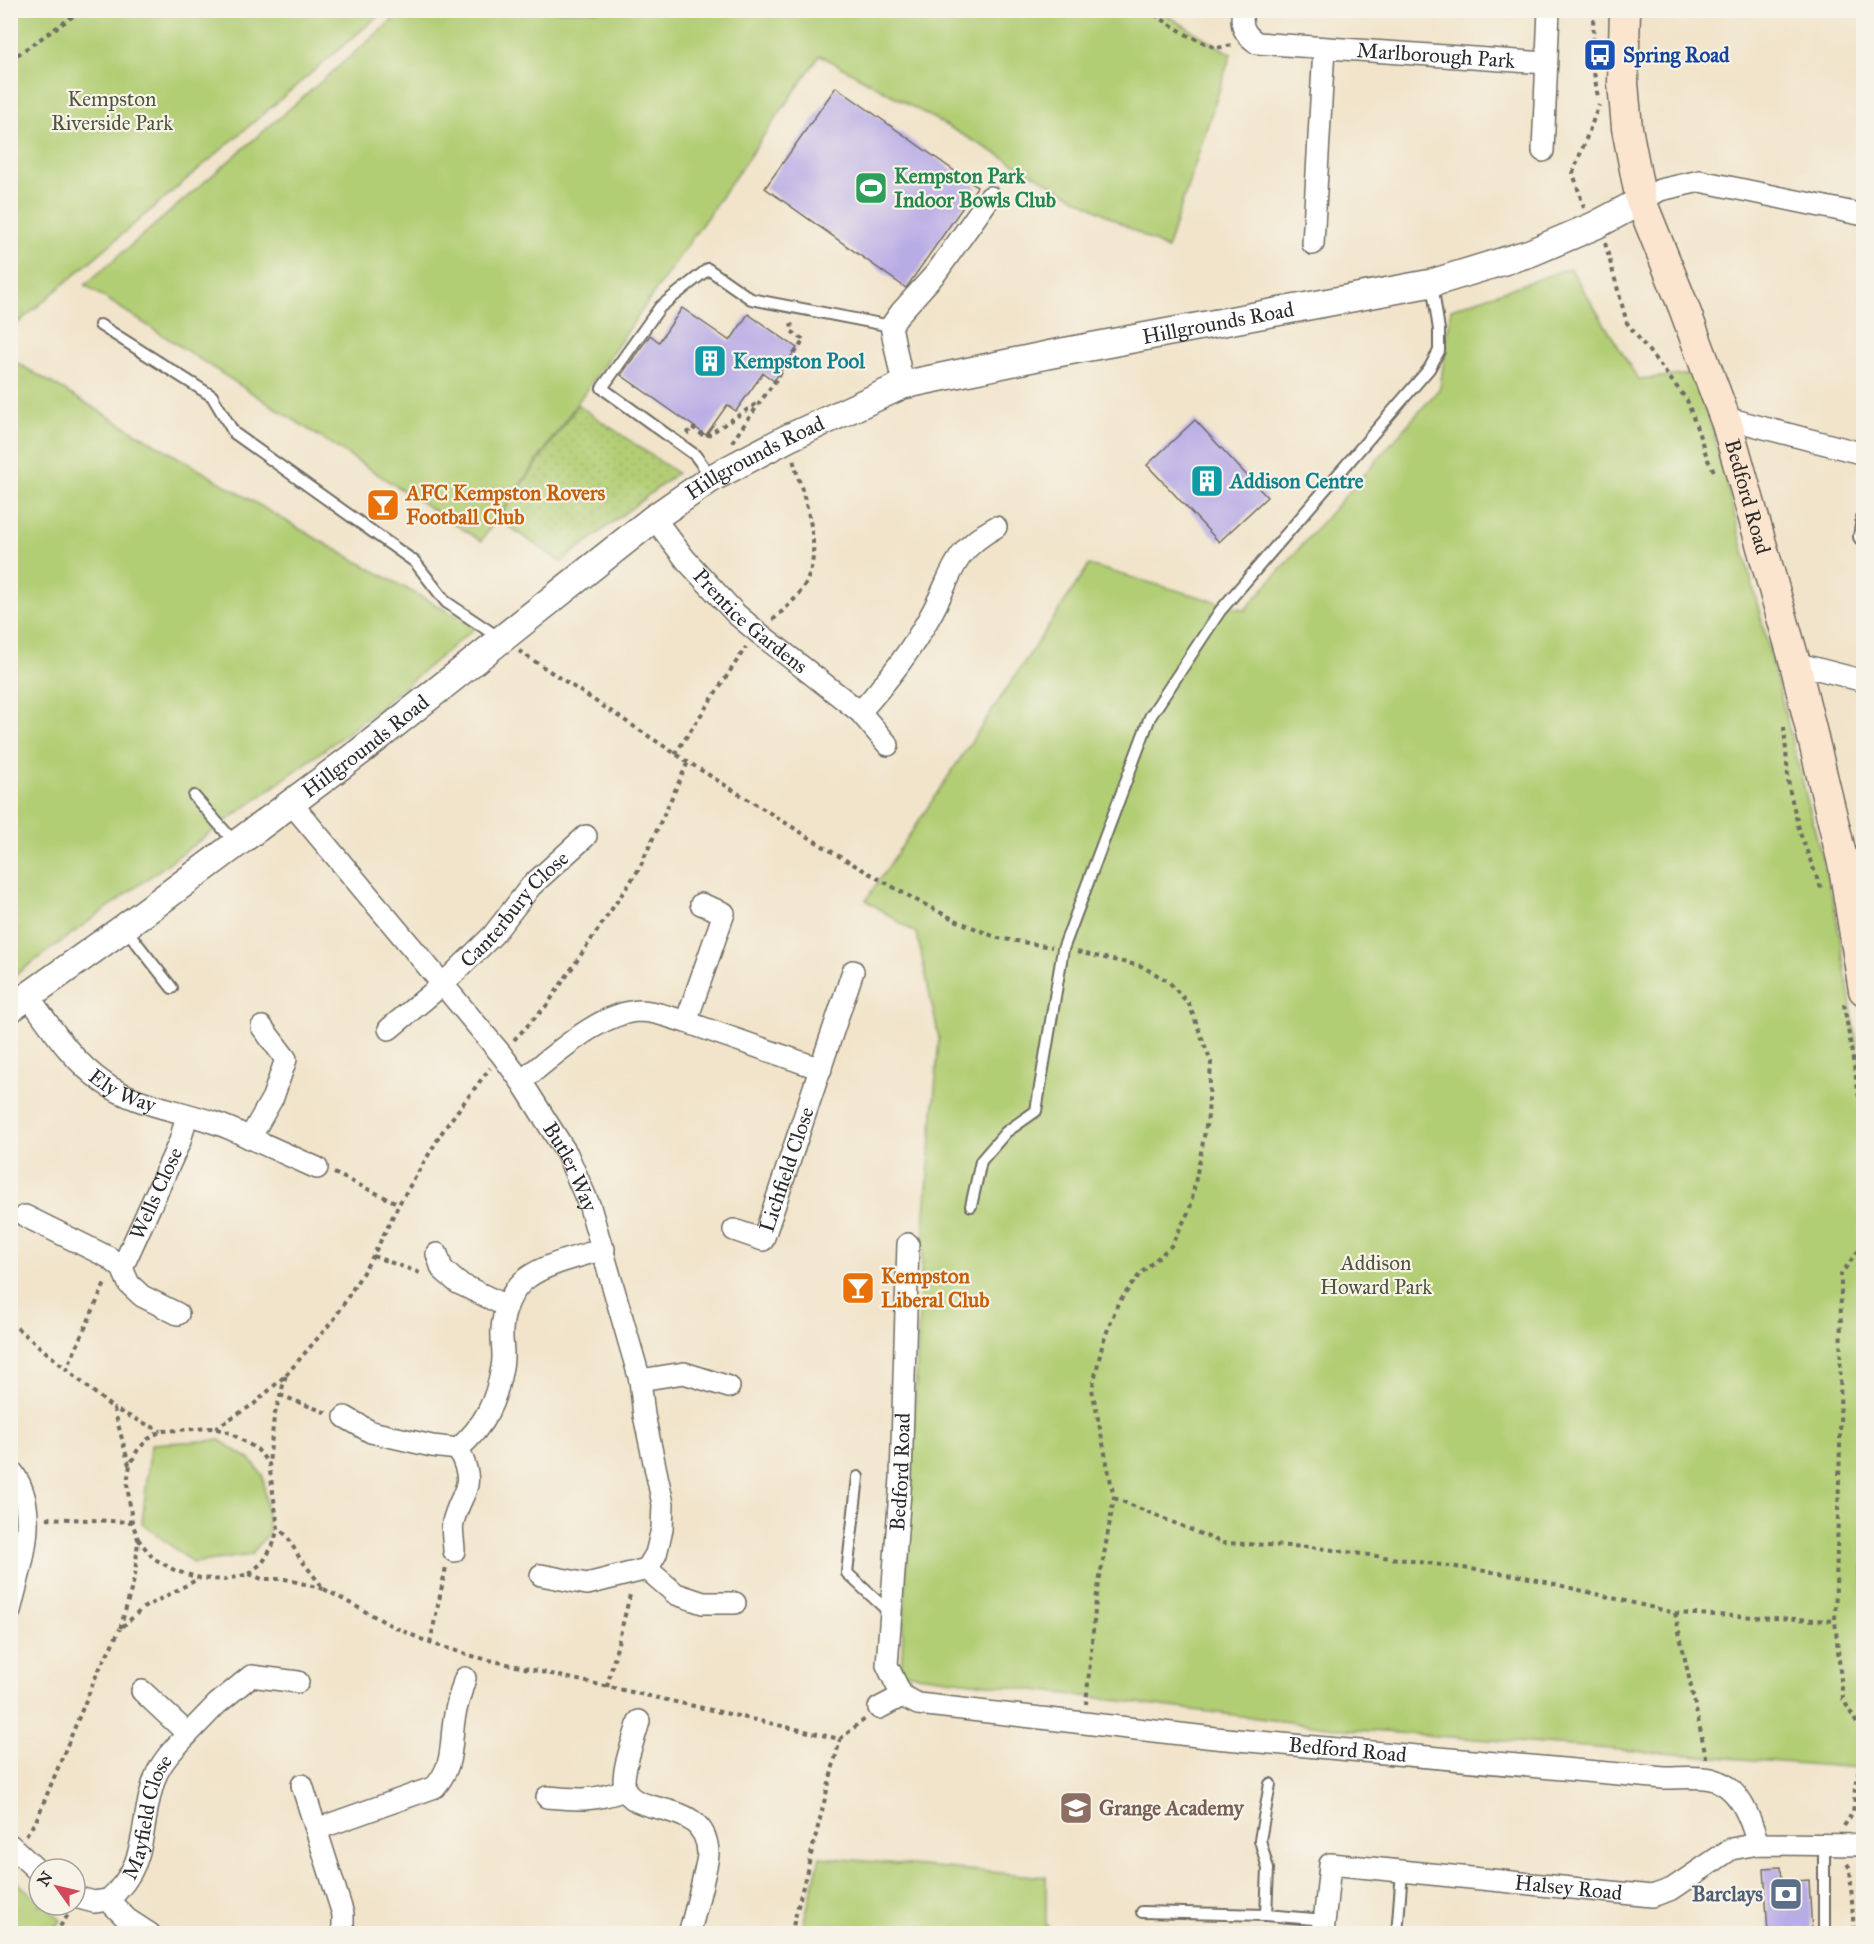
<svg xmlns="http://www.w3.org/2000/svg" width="1874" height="1944" font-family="'IM FELL Great Primer',serif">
  <defs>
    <pattern id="grass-dots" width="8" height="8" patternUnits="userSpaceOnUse" patternTransform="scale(1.5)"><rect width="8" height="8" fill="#b2ce74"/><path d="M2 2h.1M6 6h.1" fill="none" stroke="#99b165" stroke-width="1.8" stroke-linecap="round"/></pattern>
  </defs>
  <rect width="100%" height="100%" fill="#f7f3e8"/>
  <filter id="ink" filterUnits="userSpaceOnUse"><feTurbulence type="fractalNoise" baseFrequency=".0167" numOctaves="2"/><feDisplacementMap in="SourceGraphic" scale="12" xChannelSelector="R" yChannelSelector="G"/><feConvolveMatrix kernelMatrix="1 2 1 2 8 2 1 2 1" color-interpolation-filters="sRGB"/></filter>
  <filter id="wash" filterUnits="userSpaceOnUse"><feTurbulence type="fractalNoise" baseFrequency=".008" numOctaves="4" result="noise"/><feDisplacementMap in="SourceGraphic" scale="24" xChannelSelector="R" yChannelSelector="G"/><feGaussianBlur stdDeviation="1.35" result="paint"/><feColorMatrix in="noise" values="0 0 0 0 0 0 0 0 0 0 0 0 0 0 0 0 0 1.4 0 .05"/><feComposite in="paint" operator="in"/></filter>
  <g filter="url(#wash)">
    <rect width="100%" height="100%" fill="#f1e4ca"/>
    <path fill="url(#grass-dots)" stroke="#6e7c50" stroke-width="1.5" d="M578,405L677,473L561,562L498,519Z"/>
    <path fill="#b2ce74" stroke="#6e7c50" stroke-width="1.5" d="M11,10H384V11L11,329Z
      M1158,10L1231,54L1167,249L820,55L481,541L85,285L403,11Z
      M1570,268L1638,379L1694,374L1716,442L1835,909L1863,1079L1864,1745L1859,1768L1344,1729L901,1673L923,1240L939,1038L917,934L866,900L1089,565L1245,610L1440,388L1451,309Z
      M14,361L322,542L476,627L358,725L11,978L10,363Z
      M219,1440L251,1460L263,1476L269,1532L251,1555L193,1563L142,1523L151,1444Z
      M820,1857L1046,1877V1924L1055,1933H801Z
      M10,1876L39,1901V1905H44L61,1920L50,1933H11Z"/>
    <g id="blocks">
      <path fill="#b8ace5" d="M836,87L977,187L906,288L765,188Z
        M682,308L730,341L748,314L797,348L774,381L763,373L736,411L727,405L706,435L621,375L650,335L659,342Z
        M1195,420L1267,497L1219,542L1147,465Z
        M1781,1867L1782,1882L1809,1880L1812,1934H1768L1764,1868Z"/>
    </g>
  </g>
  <g filter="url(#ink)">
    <use href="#blocks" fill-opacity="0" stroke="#706c63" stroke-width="1.5"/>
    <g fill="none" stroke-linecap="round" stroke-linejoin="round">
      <defs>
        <path id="service" d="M100,325L212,396L234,433L415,562L446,602L501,639
          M712,478L695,455L602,388L660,307L708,269L751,299L891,326
          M1864,506L1859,537L1864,545
          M194,796L237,845
          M125,928L172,988
          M971,1206L981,1161L1006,1132L1036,1111L1063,949L1150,717L1220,611L1429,369L1439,351V330L1432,283
          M858,1477L847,1573L891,1614
          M1270,1784L1260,1840L1268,1869L1266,1915L1325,1920
          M1142,1912L1266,1915
          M1397,1934L1402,1871
          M1824,1934V1845"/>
        <g id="minor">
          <path id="s1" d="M1243,10C1240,26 1244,34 1257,43L1546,63"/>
          <path d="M1543,151L1549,10"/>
          <path d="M1641,201L1660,190L1700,181L1864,215"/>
          <path d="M1313,244L1324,48"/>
          <path d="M903,385L891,326L901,312L936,273L990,197"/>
          <path d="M1727,424L1738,421L1864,454"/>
          <path id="s2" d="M654,518L686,560L736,614L760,634L860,712L888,745"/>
          <path d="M1795,663L1864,681"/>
          <path d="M860,712C886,683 910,652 929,618C953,577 949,553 996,527"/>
          <path id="s3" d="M291,803L501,1054L521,1081L567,1154L590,1207L640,1380L644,1415L663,1504L662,1529L656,1554L647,1569L587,1584L541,1575"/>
          <path id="s4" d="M29,997C51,1027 72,1061 104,1083C133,1104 178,1110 212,1122C225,1126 238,1132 250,1138L273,1097L286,1059L262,1027"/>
          <path d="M686,1022L724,913L701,904"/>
          <path id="s5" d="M389,1029L443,984L493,935L531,886L586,836"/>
          <path d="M521,1081C553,1057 599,1012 640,1011C655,1011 672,1018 686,1022L821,1069"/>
          <path d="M250,1138L317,1168"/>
          <path d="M25,1216L108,1257L122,1268L129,1284L142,1296L178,1314"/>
          <path id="s6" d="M734,1230L763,1240L853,971"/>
          <path d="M437,1254L442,1269L458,1283L506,1306"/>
          <path id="s7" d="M122,1268L180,1141L187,1115"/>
          <path d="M640,1380L684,1373L729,1387"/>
          <path d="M345,1417L371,1432L432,1446L458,1449C485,1425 496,1402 502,1367C505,1355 501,1342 502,1330C503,1311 511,1290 527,1278C545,1264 581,1256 604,1249"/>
          <path d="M10,1469C43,1508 20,1567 10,1611"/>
          <path d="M454,1551C454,1542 451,1531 453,1522C462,1488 478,1488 458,1449"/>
          <path d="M647,1569L676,1594L703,1603H735"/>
          <path id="s8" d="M902,1696L887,1665L901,1478L908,1244"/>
          <path id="s9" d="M879,1708L902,1696L918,1704L1215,1738L1664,1778C1679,1778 1697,1776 1711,1779C1740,1786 1751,1820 1758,1844"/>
          <path d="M639,1721C635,1738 620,1772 625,1788C633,1818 706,1797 708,1853C708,1859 706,1866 705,1871C700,1893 695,1913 689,1934"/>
          <path d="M188,1734L217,1704L251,1676L298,1682"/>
          <path d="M302,1785L343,1914V1934"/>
          <path d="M547,1797C580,1800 594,1801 625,1790"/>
          <path d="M317,1829L435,1787C454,1765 450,1747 454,1720C456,1706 461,1692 465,1678"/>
          <path d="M10,1845L39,1872"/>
          <path d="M75,1897L94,1902L108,1900L127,1919L150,1934"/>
          <path id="s10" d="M108,1900C151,1863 138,1825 155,1778C161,1761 176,1747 188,1734L142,1691"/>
          <path id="s11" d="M1323,1934L1330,1864L1652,1896L1672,1889L1731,1849L1758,1844L1864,1845"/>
        </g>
        <g id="tertiary">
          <path id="s12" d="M10,1009L125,927L361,751L654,518L712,478L788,438L903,385L1052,354L1432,283L1530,253L1596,225L1641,201"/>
        </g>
        <g id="secondary">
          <path id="s13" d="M1625,10L1623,83L1627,128L1641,201L1684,308L1727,424L1795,663L1844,867L1864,990"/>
        </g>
      </defs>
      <use href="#service" stroke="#706c63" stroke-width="14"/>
      <use href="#minor" stroke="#706c63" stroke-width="24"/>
      <use href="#tertiary" stroke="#706c63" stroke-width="30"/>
      <use href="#secondary" stroke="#706c63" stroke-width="33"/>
      <path stroke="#706c63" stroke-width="4" stroke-dasharray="4.5 4.5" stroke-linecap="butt" d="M1147,10L1189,36L1216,48L1233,45
        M1593,10L1594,72L1598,98
        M10,60L82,10
        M1584,208L1573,173L1599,105
        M1605,243L1627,323L1687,400L1708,460L1714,471
        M687,434L692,427L705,437L759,402
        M732,442L804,340L791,331L792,320
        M773,620C783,610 797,599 804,586C826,549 803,498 793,459
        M519,651L688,762L842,858L916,900L955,920L998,938L1052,947
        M1784,727L1789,788L1800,833L1822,891
        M675,754L746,647
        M1077,952L1141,966L1168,981L1189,1004L1211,1062L1208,1116L1190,1209L1171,1246L1140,1274L1118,1303L1103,1342L1092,1389L1114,1498L1096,1600L1086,1704
        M1844,1004L1864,1128
        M514,1040L547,1005L639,869L688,762
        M334,1173L399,1204
        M373,1256L423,1274
        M10,1322L114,1409
        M66,1371L106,1281
        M286,1375L335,1318L373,1256L399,1204L444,1129L490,1068
        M280,1395L327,1413
        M215,1428L254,1404L286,1375L274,1417L269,1464
        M129,1465L114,1409L161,1431
        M1114,1498L1223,1543L1311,1547L1521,1576L1675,1613L1835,1621
        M47,1518L132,1522
        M138,1539L153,1558L176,1571L200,1578L224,1580L249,1574L263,1562L273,1545L278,1528L269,1464L257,1449L230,1433L214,1428L161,1431L148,1439L137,1451L130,1465L127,1483L132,1522L138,1539L135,1576L120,1629L143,1608L200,1578
        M249,1574L262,1579H285L324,1589L299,1557L287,1536L278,1528
        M324,1589L392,1626L430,1643L476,1657L840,1739L865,1719
        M1675,1613L1707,1761
        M430,1643L446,1567
        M607,1687L631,1591
        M1844,1826L1853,1812L1863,1734L1843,1699L1835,1621L1840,1445L1841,1274L1864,1243
        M26,1835L36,1821L96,1676L120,1629
        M1847,1864L1850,1868L1854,1934
        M55,1934L69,1913
        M791,1934L840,1739"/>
      <use href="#service" stroke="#fff" stroke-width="10"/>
      <use href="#minor" stroke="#fff" stroke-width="21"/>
      <use href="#tertiary" stroke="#fff" stroke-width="27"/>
      <use href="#secondary" stroke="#fce5cf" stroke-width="30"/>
    </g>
  </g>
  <defs>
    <symbol id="bus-square" viewBox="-11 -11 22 22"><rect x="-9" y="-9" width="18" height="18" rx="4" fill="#1a4fb4" stroke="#f7f3e8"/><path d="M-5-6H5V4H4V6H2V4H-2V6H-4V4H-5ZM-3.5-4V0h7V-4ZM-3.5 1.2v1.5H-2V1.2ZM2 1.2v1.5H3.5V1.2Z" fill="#fff"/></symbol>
    <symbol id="stadium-square" viewBox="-11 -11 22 22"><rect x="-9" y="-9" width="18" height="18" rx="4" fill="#2e9e5b" stroke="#f7f3e8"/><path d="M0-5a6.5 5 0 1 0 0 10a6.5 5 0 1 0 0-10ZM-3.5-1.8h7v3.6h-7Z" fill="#fff"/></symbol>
    <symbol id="building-square" viewBox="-11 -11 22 22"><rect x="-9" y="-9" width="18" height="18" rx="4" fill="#0f9aa8" stroke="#f7f3e8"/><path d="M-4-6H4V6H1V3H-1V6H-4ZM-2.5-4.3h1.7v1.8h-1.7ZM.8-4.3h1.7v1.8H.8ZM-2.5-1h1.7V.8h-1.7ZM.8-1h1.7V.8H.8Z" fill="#fff"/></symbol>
    <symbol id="bar-square" viewBox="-11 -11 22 22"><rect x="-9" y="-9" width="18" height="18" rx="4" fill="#e8710a" stroke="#f7f3e8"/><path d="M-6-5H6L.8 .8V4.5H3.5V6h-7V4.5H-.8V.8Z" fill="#fff"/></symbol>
    <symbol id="school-square" viewBox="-11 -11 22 22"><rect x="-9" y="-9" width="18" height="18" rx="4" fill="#8d6e63" stroke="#f7f3e8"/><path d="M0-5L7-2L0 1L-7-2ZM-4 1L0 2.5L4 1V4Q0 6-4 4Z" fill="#fff"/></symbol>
    <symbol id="bank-square" viewBox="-11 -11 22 22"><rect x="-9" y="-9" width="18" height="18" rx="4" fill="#5c6f8a" stroke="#f7f3e8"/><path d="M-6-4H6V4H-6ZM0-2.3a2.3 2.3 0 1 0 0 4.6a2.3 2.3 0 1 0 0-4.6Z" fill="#fff"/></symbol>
  </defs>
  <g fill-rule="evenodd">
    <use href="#bus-square" x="1581" y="36" width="38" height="38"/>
    <use href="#stadium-square" x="852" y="169" width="38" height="38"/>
    <use href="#building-square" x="691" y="342" width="38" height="38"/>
    <use href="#building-square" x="1188" y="462" width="38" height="38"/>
    <use href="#bar-square" x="364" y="486" width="38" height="38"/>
    <use href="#bar-square" x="839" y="1269" width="38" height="38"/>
    <use href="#school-square" x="1057" y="1789" width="38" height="38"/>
    <use href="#bank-square" x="1767" y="1875" width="38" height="38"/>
  </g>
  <g text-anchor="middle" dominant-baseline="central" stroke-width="4.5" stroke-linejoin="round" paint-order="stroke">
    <g font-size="21" fill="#2b2b2b" stroke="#f7f3e8">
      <text stroke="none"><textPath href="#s1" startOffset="218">Marlborough Park</textPath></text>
      <text stroke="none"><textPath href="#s12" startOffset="1414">Hillgrounds Road</textPath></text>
      <text stroke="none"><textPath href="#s12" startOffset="928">Hillgrounds Road</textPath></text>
      <text stroke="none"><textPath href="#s13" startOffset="507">Bedford Road</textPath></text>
      <text stroke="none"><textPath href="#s2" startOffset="142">Prentice Gardens</textPath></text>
      <text stroke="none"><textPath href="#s12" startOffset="442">Hillgrounds Road</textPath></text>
      <text stroke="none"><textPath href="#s5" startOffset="174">Canterbury Close</textPath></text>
      <text stroke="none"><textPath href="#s4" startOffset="135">Ely Way</textPath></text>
      <text stroke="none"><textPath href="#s3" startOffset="460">Butler Way</textPath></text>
      <text stroke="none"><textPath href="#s6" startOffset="105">Lichfield Close</textPath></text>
      <text stroke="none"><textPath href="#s7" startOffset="82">Wells Close</textPath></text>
      <text stroke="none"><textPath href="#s8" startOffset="228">Bedford Road</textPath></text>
      <text stroke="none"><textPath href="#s9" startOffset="476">Bedford Road</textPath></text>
      <text stroke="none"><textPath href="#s10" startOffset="94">Mayfield Close</textPath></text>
      <text stroke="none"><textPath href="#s11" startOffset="310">Halsey Road</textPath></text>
    </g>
    <g font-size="21" font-weight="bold" fill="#164399" stroke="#f7f3e8" text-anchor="start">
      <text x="1623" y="55">Spring Road</text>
    </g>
    <g font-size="21" fill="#4d543d" stroke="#f7f3e8">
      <text x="112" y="99">Kempston<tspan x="112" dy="24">Riverside Park</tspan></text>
      <text x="1376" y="1263">Addison<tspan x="1376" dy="24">Howard Park</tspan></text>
    </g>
    <g font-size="21" font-weight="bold" fill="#27864d" stroke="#f7f3e8" text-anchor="start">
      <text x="894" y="176">Kempston Park<tspan x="894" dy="24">Indoor Bowls Club</tspan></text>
    </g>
    <g font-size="21" font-weight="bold" fill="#0d838f" stroke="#f7f3e8" text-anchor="start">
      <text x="733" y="361">Kempston Pool</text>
      <text x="1230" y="481">Addison Centre</text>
    </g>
    <g font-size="21" font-weight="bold" fill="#c56008" stroke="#f7f3e8" text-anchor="start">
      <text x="406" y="493">AFC Kempston Rovers<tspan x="406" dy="24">Football Club</tspan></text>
      <text x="881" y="1276">Kempston<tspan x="881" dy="24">Liberal Club</tspan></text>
    </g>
    <g font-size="21" font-weight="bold" fill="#785e54" stroke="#f7f3e8" text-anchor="start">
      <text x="1099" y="1808">Grange Academy</text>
    </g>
    <g font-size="21" font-weight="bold" fill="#4e5e75" stroke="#f7f3e8" text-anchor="end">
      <text x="1763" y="1894">Barclays</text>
    </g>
  </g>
  <rect width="1874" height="1944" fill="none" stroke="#f7f3e8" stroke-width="36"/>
  <g transform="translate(57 1887) rotate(304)"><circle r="28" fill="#f7f3e8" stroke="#a5a39c" stroke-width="1.5"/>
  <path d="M0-4.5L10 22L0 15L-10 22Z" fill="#d1495b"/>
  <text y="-9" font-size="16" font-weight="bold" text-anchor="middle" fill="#2b2b2b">N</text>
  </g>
</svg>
